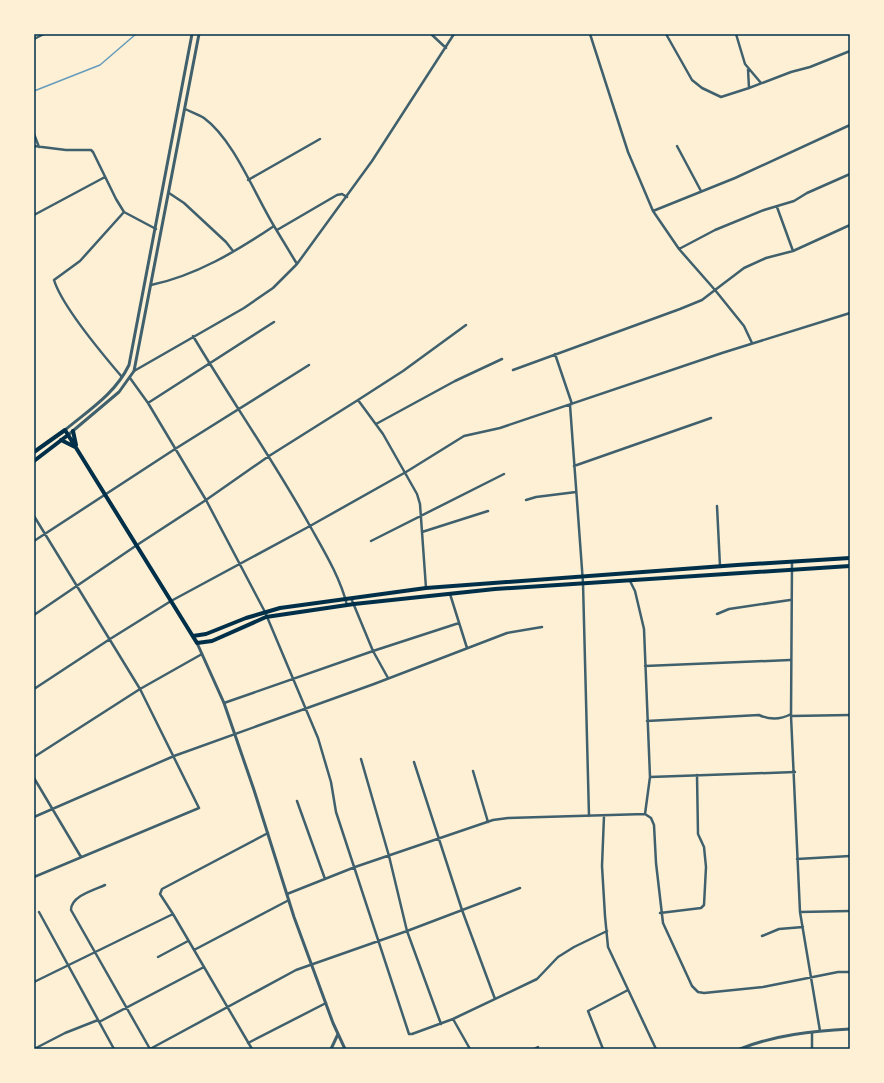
<svg xmlns="http://www.w3.org/2000/svg" width="884" height="1083" font-family="Arial,sans-serif">
  <rect width="100%" height="100%" fill="#fdf0d5"/>
  <g fill="none" stroke-linecap="round" stroke-linejoin="round">
    <path stroke="#669bbc" stroke-width="1.5" d="M34,91L100,65L136,34"/>
    <path stroke="#3f606c" stroke-width="2.5" d="M431,34L446,48
      M590,34L628,152L653,211L679,249L715,290L744,268L766,258L793,251L850,225
      M666,34L692,80L702,88L721,97L749,88L791,72L810,67L850,51
      M736,34L745,64L761,83
      M34,39L44,34
      M748,69L749,88
      M34,134L39,147
      M34,146L66,150H91L93,152L116,199L124,212L156,229
      M677,146L701,191
      M248,180L320,139
      M169,193L184,203L226,242L233,251
      M777,207L793,251
      M653,211L735,178L850,125
      M34,215L105,177
      M274,226L297,264
      M277,230L337,195L342,194L347,197
      M679,249L715,230L764,210L794,201L807,193L850,174
      M151,285C195,276 237,251 274,226C255,195 234,140 204,118C198,114 191,112 185,109
      M193,336C231,400 274,461 310,526C324,551 340,577 347,605
      M555,354L572,404
      M513,370L680,309L702,300L715,290L744,326L752,343
      M134,371L244,308L273,288L297,264L372,161L454,34
      M122,377C104,356 62,306 54,280L80,261L124,212
      M130,378L148,403L206,500L265,612L318,738L331,782L336,812L409,1034H412L453,1019L537,979L558,957L574,947L607,931
      M358,400L403,371L466,325
      M148,403L274,322
      M570,405L583,583L589,816
      M376,424L455,381L502,359
      M574,466L711,418
      M526,500L536,497L576,492
      M717,506L720,566
      M34,516L140,689L199,808L34,877
      M422,532L488,511
      M34,541L175,449L309,365
      M371,541L504,474
      M792,562L791,716L800,912L820,1031
      M630,581L635,591L644,629L650,777
      M450,594L467,648
      M351,598L373,651L388,678
      M717,614L729,609L790,600
      M34,615L137,545L206,500L269,456L358,400L383,434L417,494L420,504L426,588
      M645,666L790,660
      M34,689L110,639L171,601L310,526L406,472L464,436L500,428L722,353L850,313
      M224,703L373,651L459,623
      M791,716L850,715
      M647,721L759,715C770,720 780,720 791,714
      M34,757L140,689L202,654
      M361,759L389,856L407,931L441,1024
      M414,762L462,910L495,999
      M473,771L488,822
      M34,778L81,857
      M297,801L325,879
      M645,814L651,818L654,825L656,863L663,923L692,986L698,992L704,993L763,987L838,972H850
      M604,816L602,866L605,916L608,947L656,1049
      M34,817L174,756L374,684L507,633L542,627
      M797,859L850,856
      M105,885C94,890 71,896 71,910L150,1049
      M287,894L355,867L493,820L508,818L645,814L650,777L795,772
      M39,912L114,1049
      M800,912L850,911
      M660,913L701,908L704,905L706,867L704,847L698,834L697,775
      M173,914L160,894L162,889L268,833
      M762,936L779,929L803,927
      M194,950L289,900
      M158,957L188,941
      M34,982L173,914L252,1049
      M453,1019L470,1049
      M99,1022L204,967
      M812,1032V1049
      M248,1043L326,1003
      M34,1049L65,1033L98,1020
      M150,1049L296,970L407,931L520,888
      M534,1049L538,1047
      M603,1049L588,1011L628,990"/>
    <path stroke="#3f606c" stroke-width="3" d="M65,430C89,410 115,394 129,365L192,34
      M68,435L119,392L134,371L199,34
      M197,643L224,703L254,790L294,917L333,1023L345,1049
      M331,1049L338,1034
      M740,1049C774,1035 813,1031 850,1029"/>
    <path stroke="#003049" stroke-width="4" d="M73,431L76,445
      M61,440L75,447
      M34,452L65,430L197,643L212,641L266,617L354,604L495,589L850,566
      M34,461L68,435
      M193,636L206,634L246,618L280,608L426,588L737,565L850,558"/>
  </g>
  <rect width="884" height="1083" fill="none" stroke="#fdf0d5" stroke-width="70"/>
  <rect x="35" y="35" width="814" height="1013" fill="none" stroke="#003049" stroke-width="1.5"/>
</svg>
